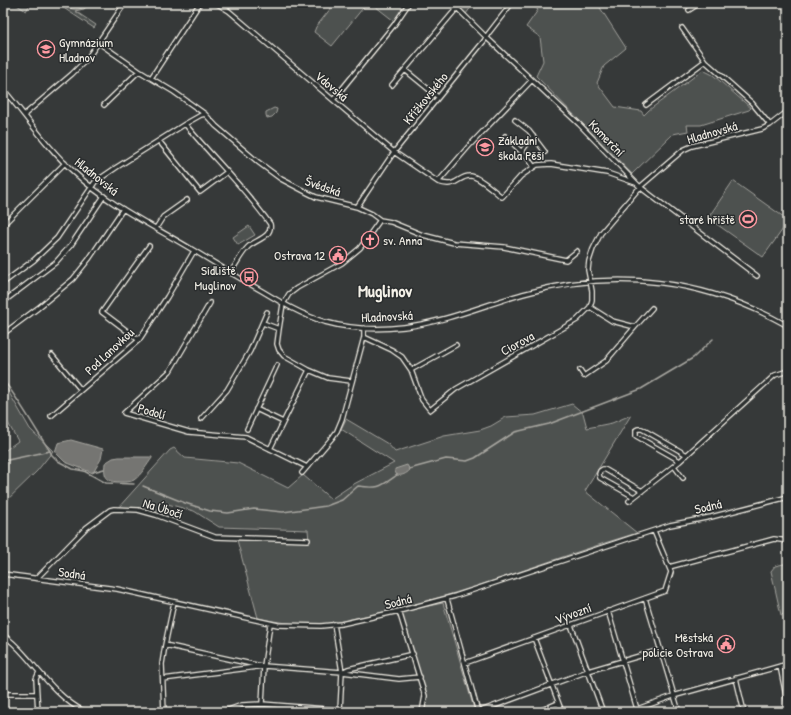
<svg xmlns="http://www.w3.org/2000/svg" width="791" height="715" font-family="'Patrick Hand',sans-serif">
  <rect width="100%" height="100%" fill="#363939"/>
  <filter id="ink" filterUnits="userSpaceOnUse"><feTurbulence type="fractalNoise" baseFrequency=".025" numOctaves="2"/><feDisplacementMap in="SourceGraphic" scale="8" xChannelSelector="R" yChannelSelector="G"/><feConvolveMatrix kernelMatrix="1 2 1 2 8 2 1 2 1" color-interpolation-filters="sRGB"/></filter>
  <g filter="url(#ink)">
    <path fill="#4e514f" stroke="#a1a19c" d="M14,3H31L26,11Z
      M56,3C64,3 70,11 79,9C83,8 87,4 91,3L84,9L75,11L96,25L94,28Z
      M335,3H367L332,46L314,32L316,27Z
      M371,3H406L394,21Z
      M455,3H474L466,14Z
      M530,3H597L626,48L604,66L597,83L615,107L641,111L644,115L649,110L703,70L713,75L751,108L749,110L701,125H687L688,131L673,134L632,174L536,76L543,61L540,37L526,27L538,10Z
      M274,108L277,109L276,113L272,117L267,118L266,115V112Z
      M733,181L788,220V222L763,257L708,218Z
      M249,226L255,235L238,245L233,237Z
      M3,385L7,389L30,429L53,451L37,471L3,504V452L18,441L3,414Z
      M572,404L583,413L587,428L612,423L631,415L585,491L637,533C549,559 465,595 375,614C354,618 332,625 309,625C292,624 275,622 258,618L237,540L309,541L308,530L219,527L194,511L160,502L156,514L138,508H118L170,450L174,448L185,458L238,463L288,488L303,475L331,499L352,485L394,463L341,429L346,419L388,444L395,452L444,436L480,430L491,426L506,417L535,415Z
      M788,563V613L781,615L771,571L775,566Z
      M443,603L475,712H424L426,696L425,689L401,617L404,611Z
      M242,706L260,707V712H232Z"/>
    <path fill="#757572" stroke="#a8a7a1" d="M71,440L103,449L101,459L93,473L65,462L55,452L58,443Z
      M119,457H152V458C147,465 141,475 134,480C131,482 125,482 122,482C108,482 103,479 105,463L113,458Z
      M407,465L410,470C406,474 402,476 397,475L395,472V469Z"/>
    <g fill="none" stroke-linecap="round" stroke-linejoin="round">
      <path stroke="#a8a7a1" stroke-width="1.5" d="M3,380C21,402 34,428 50,451
        M3,461L50,451L52,455L58,461L73,469L84,471L106,483L134,484
        M409,469L446,459L467,461L475,458L515,432L549,424L641,389L693,358L713,339
        M93,472L104,469
        M143,486L185,503L210,511L228,513L254,509L283,512L326,506L342,500L358,486C379,489 380,487 397,475"/>
      <defs>
        <path id="street" d="M216,3L229,11L394,152L438,182C458,189 458,175 471,176C480,177 495,192 502,197L521,176L537,165L551,164L607,173L636,183
          M452,3L486,37L579,124L640,187L757,276
          M689,10L700,3
          M682,28L705,61L752,103L770,125
          M99,43L139,71L174,92L205,114L216,126L258,162L281,179L308,193L316,197L357,207L372,214L380,220L391,222L423,235L454,243L504,247L566,260L577,251
          M405,70L438,97
          M151,78L200,3
          M392,85L457,8
          M3,89C26,116 49,150 75,173C107,204 155,227 193,250C216,264 239,278 262,291C282,303 302,315 325,322C350,329 378,330 404,327C445,322 484,305 523,294C615,268 705,279 788,326
          M333,100L394,25L409,3
          M104,105L139,71
          M646,105L705,61
          M24,115L72,74L87,59L125,3
          M515,120L529,131L545,152
          M185,124C213,158 245,188 270,224C273,237 255,240 248,247C241,254 236,265 230,273
          M505,136L528,158L534,167
          M159,141L200,192L227,172
          M522,151L533,136
          M438,182L469,146L532,80
          M357,207L394,152L484,41L488,34L512,3
          M3,225L65,163
          M156,228L163,217L187,200
          M3,283L34,260L57,238L95,182L117,167L185,124L201,115L205,114
          M3,302L56,262L71,245L104,196
          M210,303L170,371L124,413L189,432L246,437L307,467
          M590,307L612,321L635,327L652,308
          M263,323L279,329
          M3,334L38,308L73,279L89,259L123,209
          M364,337L392,350L402,357L411,370L422,400L430,410L456,389L577,320L590,307L592,300V291L588,270L589,261L593,249L601,233L640,187L683,150L692,146L762,129L770,125L788,111
          M139,340L102,312L149,246
          M52,355L81,390
          M411,370L456,345
          M580,370L584,376L606,361L635,327
          M351,381L328,378L309,370L284,356L279,350L277,344L279,329L283,304L289,294L297,288L342,263L360,248L380,220
          M256,409L283,422
          M51,416L139,340L167,297L194,251
          M201,419L227,390L250,351L267,312
          M247,429L277,365
          M270,449L309,370
          M680,461L636,436V430L638,429H642L687,455
          M674,466L683,478
          M302,473L332,438L337,431L342,419L364,337V328
          M634,497L600,478L599,474L600,471L603,469L606,470L642,491
          M629,501L680,461L775,375L788,371
          M669,567L774,539L788,541
          M3,574L117,589L278,625L321,626L341,624L399,611L455,596L670,525L711,517L788,497
          M37,578L86,528L110,510L114,509L138,510L156,515L215,537L308,540
          M645,598L679,712
          M447,599L478,712
          M399,611L425,696L422,712
          M608,611L637,709
          M334,624L342,672L340,710
          M571,625L603,712
          M3,635C14,642 22,652 30,661C47,681 62,700 85,712
          M534,638L562,712
          M165,645L261,666
          M465,663L665,591L671,572L654,531
          M780,666L788,706
          M342,672L348,669L413,654
          M736,678L744,712
          M163,679L264,666L342,672L399,679L420,677
          M3,694H37
          M262,704L264,666L270,624
          M38,712L36,679L39,672
          M164,712L162,664L165,645L174,602
          M223,712L242,705L262,704L363,712
          M478,712L588,671L660,650
          M537,712L558,703
          M629,712L673,696L788,664"/>
      </defs>
      <use href="#street" stroke="#f4f1e8" stroke-width="6"/>
      <use href="#street" stroke="#2a2d2e" stroke-width="3.5"/>
    </g>
  </g>
  <defs>
    <symbol id="university-ring" viewBox="-11 -11 22 22"><circle r="9.5" fill="#2a2d2e" stroke="#ff9aa2" stroke-width="1.5"/><path d="M0-5L7-2L0 1L-7-2ZM-4 1L0 2.5L4 1V4Q0 6-4 4Z" fill="#ff9aa2"/></symbol>
    <symbol id="school-ring" viewBox="-11 -11 22 22"><circle r="9.5" fill="#2a2d2e" stroke="#ff9aa2" stroke-width="1.5"/><path d="M0-5L7-2L0 1L-7-2ZM-4 1L0 2.5L4 1V4Q0 6-4 4Z" fill="#ff9aa2"/></symbol>
    <symbol id="stadium-ring" viewBox="-11 -11 22 22"><circle r="9.5" fill="#2a2d2e" stroke="#ff9aa2" stroke-width="1.5"/><path d="M0-5a6.5 5 0 1 0 0 10a6.5 5 0 1 0 0-10ZM-3.5-1.8h7v3.6h-7Z" fill="#ff9aa2"/></symbol>
    <symbol id="church-ring" viewBox="-11 -11 22 22"><circle r="9.5" fill="#2a2d2e" stroke="#ff9aa2" stroke-width="1.5"/><path d="M-1.2-6h2.4v3.5h3.3v2.4h-3.3V6h-2.4V-.1h-3.3v-2.4h3.3Z" fill="#ff9aa2"/></symbol>
    <symbol id="civic-ring" viewBox="-11 -11 22 22"><circle r="9.5" fill="#2a2d2e" stroke="#ff9aa2" stroke-width="1.5"/><path d="M-.6-6.5H3V-4.5H.6V-3L4-1V1h2V6H-6V1h2V-1L-.6-3ZM-1.2 2.5V6h2.4V2.5Z" fill="#ff9aa2"/></symbol>
    <symbol id="bus-ring" viewBox="-11 -11 22 22"><circle r="9.5" fill="#2a2d2e" stroke="#ff9aa2" stroke-width="1.5"/><path d="M-5-6H5V4H4V6H2V4H-2V6H-4V4H-5ZM-3.5-4V0h7V-4ZM-3.5 1.2v1.5H-2V1.2ZM2 1.2v1.5H3.5V1.2Z" fill="#ff9aa2"/></symbol>
  </defs>
  <g fill-rule="evenodd">
    <use href="#university-ring" x="36" y="39" width="20" height="20"/>
    <use href="#school-ring" x="475" y="137" width="20" height="20"/>
    <use href="#stadium-ring" x="738" y="209" width="20" height="20"/>
    <use href="#church-ring" x="360" y="230" width="20" height="20"/>
    <use href="#civic-ring" x="328" y="245" width="20" height="20"/>
    <use href="#bus-ring" x="239" y="267" width="20" height="20"/>
    <use href="#civic-ring" x="716" y="634" width="20" height="20"/>
  </g>
  <g text-anchor="middle" dominant-baseline="central" stroke-width="3" stroke-linejoin="round" paint-order="stroke">
    <g font-size="13" fill="#f4f1e8" stroke="#2a2d2e" text-anchor="end">
      <text x="59" y="42" text-anchor="start">Gymnázium<tspan x="59" dy="15">Hladnov</tspan></text>
      <text x="498" y="140" text-anchor="start">Základní<tspan x="498" dy="15">škola Pěší</tspan></text>
      <text x="735" y="219">staré hřiště</text>
      <text x="383" y="240" text-anchor="start">sv. Anna</text>
      <text x="325" y="255">Ostrava 12</text>
      <text x="236" y="270">Sídliště<tspan x="236" dy="15">Muglinov</tspan></text>
      <text x="713" y="637">Městská<tspan x="713" dy="15">policie Ostrava</tspan></text>
    </g>
    <g font-size="13" fill="#f4f1e8" stroke="#2a2d2e">
      <text transform="translate(332 86) rotate(40)">Vdovská</text>
      <text transform="translate(425 98) rotate(-51)">Křížkovského</text>
      <text transform="translate(712 132) rotate(-16)">Hladnovská</text>
      <text transform="translate(607 138) rotate(46)">Komerční</text>
      <text transform="translate(97 176) rotate(39)">Hladnovská</text>
      <text transform="translate(323 186) rotate(19)">Švédská</text>
      <text transform="translate(387 316) rotate(-3)">Hladnovská</text>
      <text transform="translate(517 343) rotate(-29)">Ciorova</text>
      <text transform="translate(109 351) rotate(-43)">Pod Lanovkou</text>
      <text transform="translate(152 411) rotate(16)">Podolí</text>
      <text transform="translate(708 506) rotate(-13)">Sodná</text>
      <text transform="translate(163 508) rotate(17)">Na Úbočí</text>
      <text transform="translate(72 573) rotate(8)">Sodná</text>
      <text transform="translate(398 601) rotate(-14)">Sodná</text>
      <text transform="translate(573 613) rotate(-20)">Vývozní</text>
    </g>
    <g font-size="17" font-weight="bold" fill="#f4f1e8" stroke="#2a2d2e">
      <text x="385" y="290">Muglinov</text>
    </g>
  </g>
  <rect width="791" height="715" fill="none" stroke="#2a2d2e" stroke-width="16"/>
  <rect x="8" y="8" width="775" height="699" fill="none" stroke="#f4f1e8" stroke-width="1.5" filter="url(#ink)"/>
</svg>
